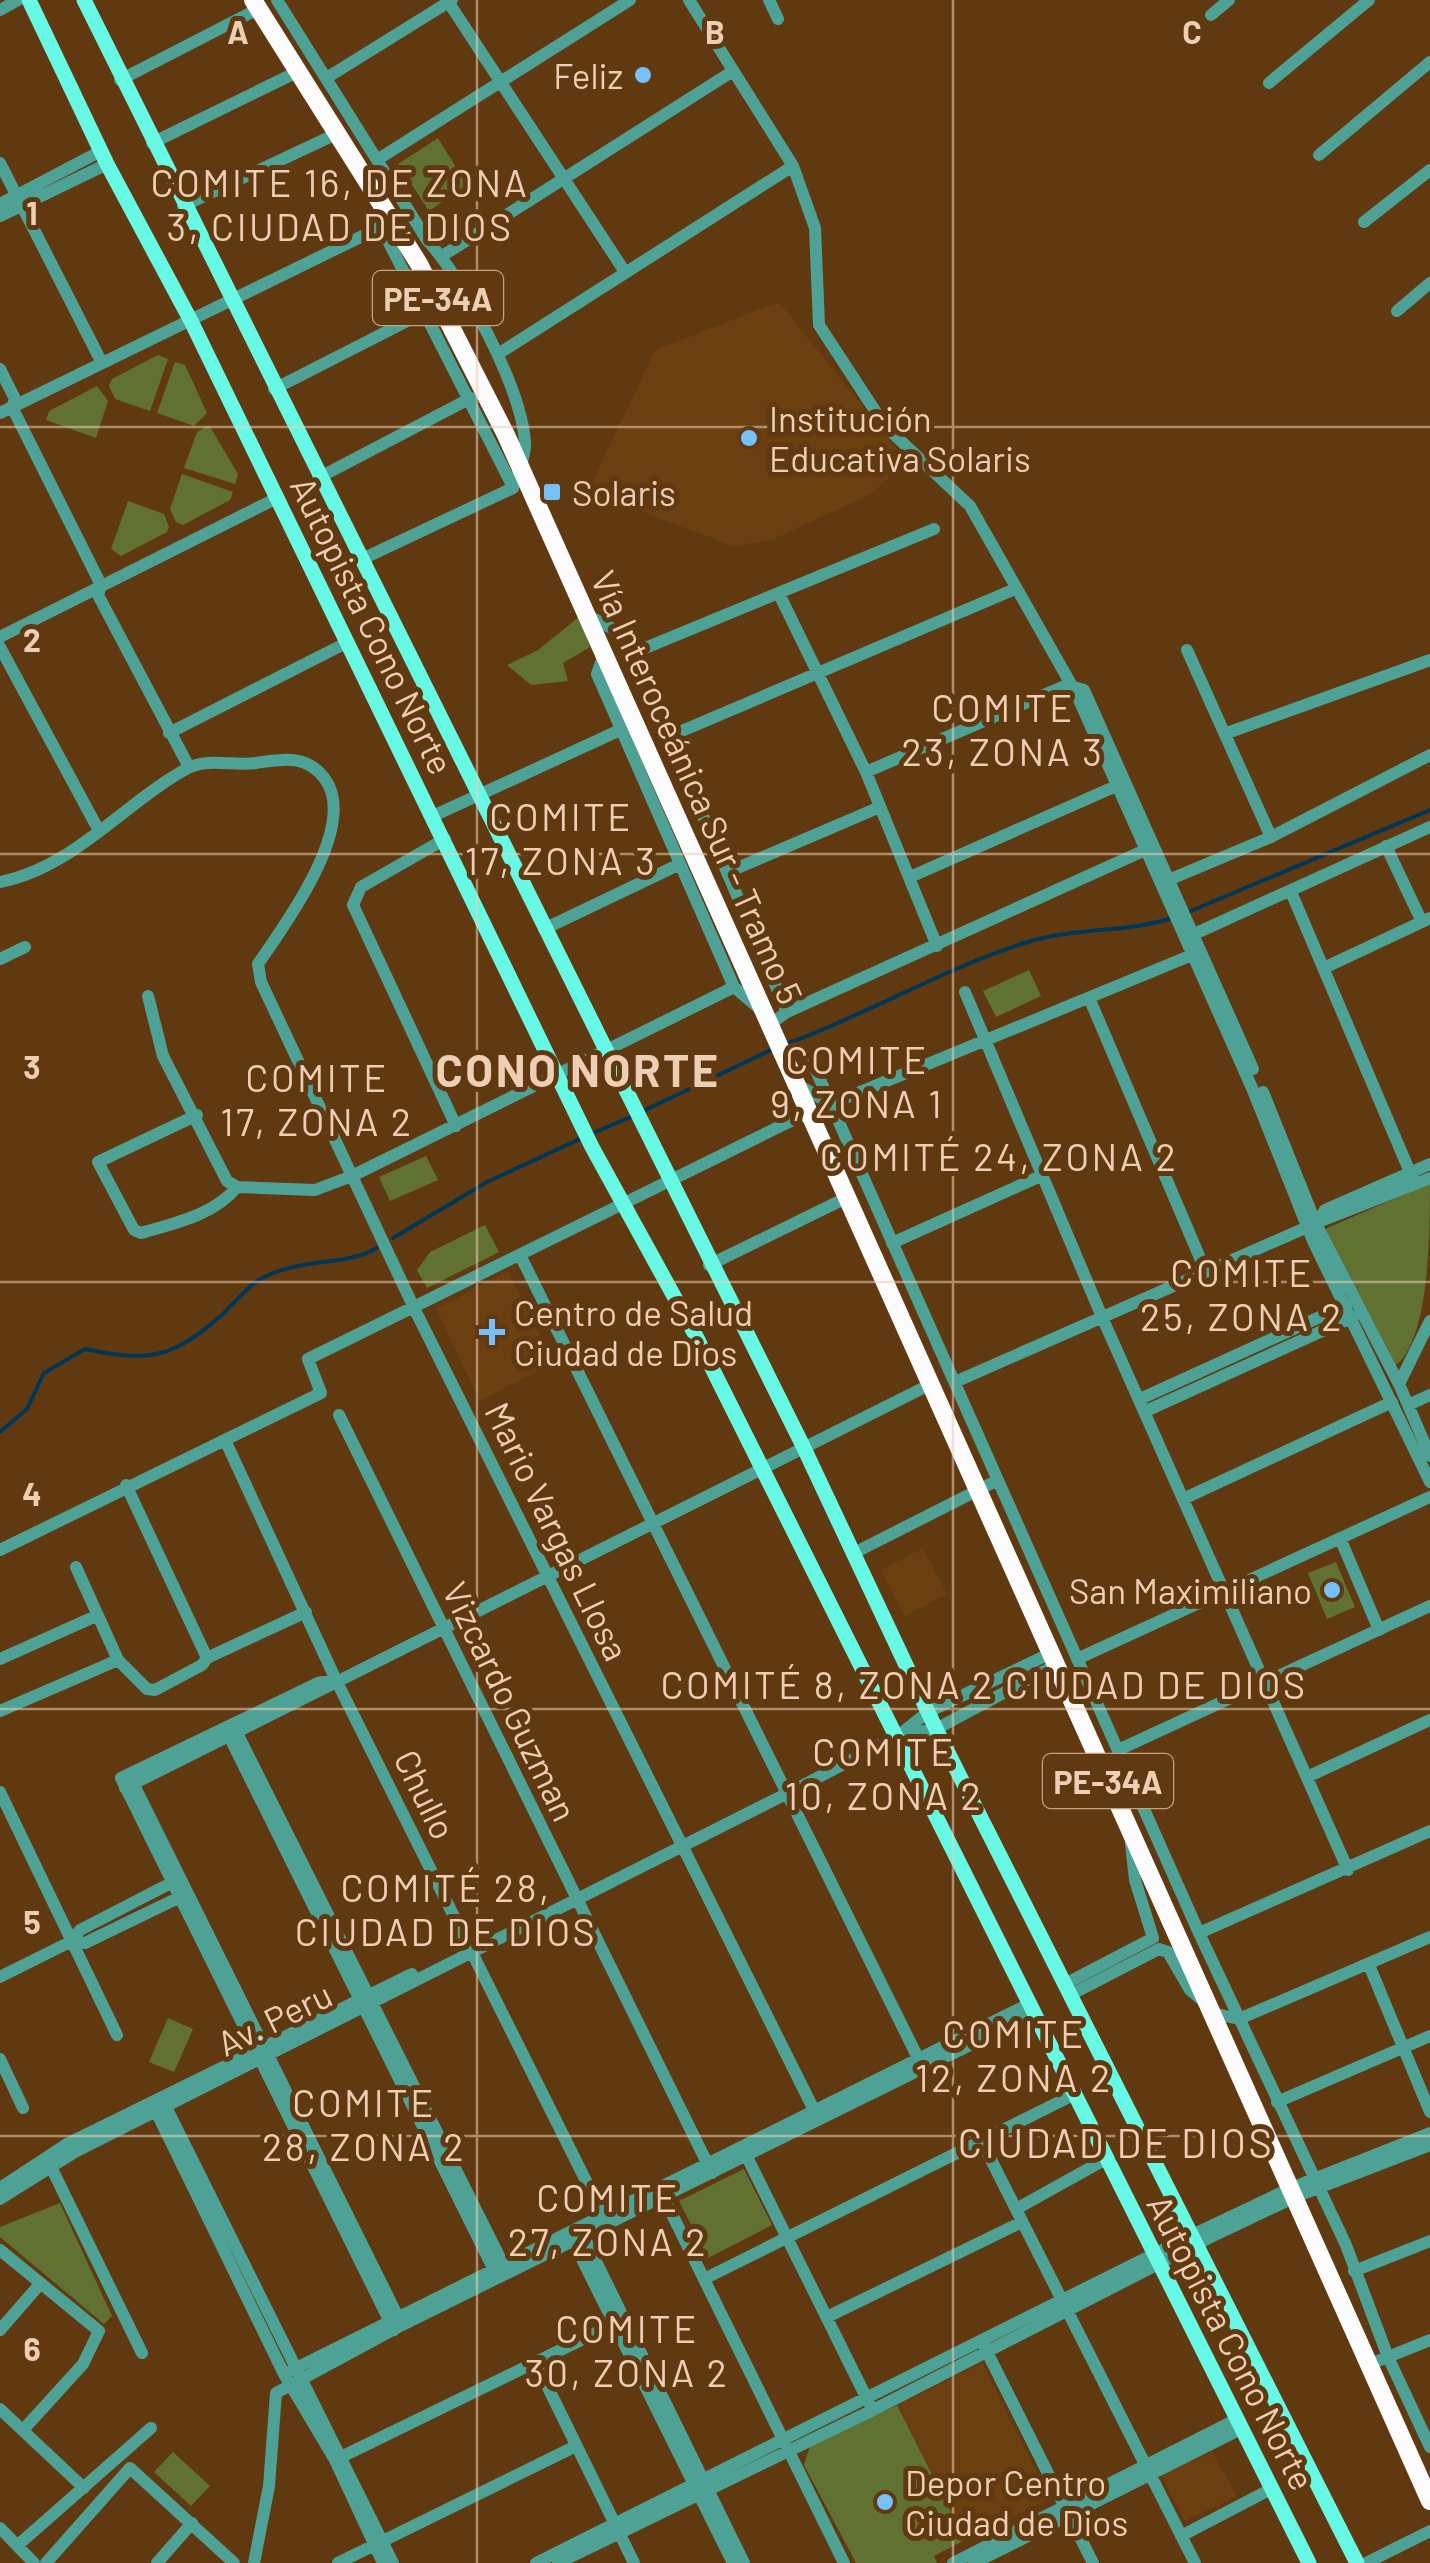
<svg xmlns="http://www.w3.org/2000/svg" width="1430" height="2563" font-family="Barlow,sans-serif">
  <rect width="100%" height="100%" fill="#603910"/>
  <path fill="#6b3f10" d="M779,302L902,455L901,466L873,493L772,540L733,546L588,491L655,350Z
    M508,1271L554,1362L480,1401L436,1309Z
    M923,1548L947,1594L905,1616L881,1570Z
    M982,2363L1050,2499L965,2540L897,2405Z
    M1212,2452L1237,2496L1185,2521L1161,2475Z"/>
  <path fill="#607132" d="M438,138L467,185L429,211L398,164Z
    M158,355L168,359L150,411L115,399L109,386L112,379Z
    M175,362L185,365L207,413L194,426L157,413Z
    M97,386L108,401L96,438L46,420L49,411Z
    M209,425L238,474L235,484L184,468L197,432Z
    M182,474L233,492L230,500L183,525L176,522L170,509Z
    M128,501L164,514L169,527L167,532L121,556L111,549Z
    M580,616L590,647L563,663L568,681L531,685L507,665L538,650Z
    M1029,970L1041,996L996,1017L983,991Z
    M426,1156L438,1180L390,1201L379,1177Z
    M1430,1183C1430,1229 1430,1339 1396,1365L1325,1229Z
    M485,1225L499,1252L427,1288L417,1270L430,1252Z
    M1336,1562L1355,1607L1327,1619L1308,1573Z
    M168,2018L193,2029L174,2072L149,2062Z
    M744,2169L772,2225L708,2258L679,2201Z
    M60,2203L112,2316L104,2324L0,2237V2227Z
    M897,2405L965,2540L934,2556L937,2563H856L804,2465L810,2446Z
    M173,2452L210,2486L191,2506L154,2472Z"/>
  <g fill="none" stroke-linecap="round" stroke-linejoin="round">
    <path stroke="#003757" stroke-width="4" d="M1186,913L1430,810
      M786,1044C869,1014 944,968 1028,942C1077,927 1126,933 1172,918
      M641,1112L773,1049
      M591,1134L633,1116
      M393,1238L487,1182L582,1138
      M0,1432L27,1409L44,1373L85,1349C151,1363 174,1358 225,1312C235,1302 246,1288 259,1280C297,1257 345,1267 377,1248"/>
    <path stroke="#4da295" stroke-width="12" d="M277,0L427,240C464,280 521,387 525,442C526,456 517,474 513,488
      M447,0L625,272
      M689,0L793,166L815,228L819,325L885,426L970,506L1076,693L1252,1088L1313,1241L1430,1482
      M769,0L778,19
      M0,10L18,0
      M1211,15L1229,0
      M328,77L452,0
      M120,80L258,9
      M1269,83L1369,0
      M152,143L297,72
      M1319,155L1430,62
      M380,158L630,0
      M0,163L102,363
      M0,204L101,151
      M183,206L336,134
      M0,216L107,164
      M1364,222L1430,170
      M381,227L513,487
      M442,256L733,71
      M1397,311L1430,283
      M498,354L793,166
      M0,369L15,399L12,407L101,585L98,595L189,767
      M274,389L425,312
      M0,413L381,227L389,217
      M318,478L471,398
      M360,560L513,488
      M780,596L866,772L937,946
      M587,615L617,631L633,653L787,1012
      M0,637L277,498
      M0,647L98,829
      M1187,650L1271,837
      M633,653L934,529
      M603,657L597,674L734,987L761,1010
      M169,733L348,642
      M1227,733L1430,660
      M670,736L1015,589
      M866,772L1067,685L1084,690L1253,1069
      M433,816L618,731
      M445,839L361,887L353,905L456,1126
      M1386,846L1422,922
      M728,872L880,807
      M910,877L1123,783
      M1166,881L1271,837L1430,755
      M0,882C72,869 125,802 188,768C207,758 235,766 256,763C283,759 307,754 325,779C359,826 284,926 258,964L261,982L414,1308L818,2118
      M1291,892L1415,1184
      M544,929L678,865
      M1192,935L1430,827
      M0,959L25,947
      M1326,967L1430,918
      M965,992L1102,1317L1348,1870
      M148,996L163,1056L227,1181L237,1187L315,1190L352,1176L734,987
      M1090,1000L1206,1272
      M769,1025L787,1012L1143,851
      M810,1057L1199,1933L1346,2245L1388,2357L1430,2447
      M798,1085L831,1104L1192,955
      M1263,1092L1316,1224L1399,1384L1430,1456
      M197,1115L98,1162L134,1230L141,1233C175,1223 214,1215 237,1187
      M1316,1224L1325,1210L1430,1164
      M892,1243L1043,1175
      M520,1255L923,2068
      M709,1265L848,1197
      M955,1382L1321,1221L1430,1178
      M1399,1384L1430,1321
      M1140,1399L1346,1305
      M1408,1405L1430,1395
      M1146,1411L1353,1317
      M339,1415L712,2173
      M225,1440L336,1680L608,2225
      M126,1485L207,1658
      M1183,1499L1392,1402
      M1340,1538L1379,1630
      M0,1550L321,1393L308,1359L809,1112
      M854,1553L998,1480
      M76,1567L118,1660L147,1689L155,1690L202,1665L207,1658L306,1612
      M0,1659L96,1616
      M1077,1659L1430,1497
      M335,1680L318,1683L121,1778L394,2330
      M0,1711L118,1660
      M234,1727L505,2268
      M229,1736L497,2276
      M900,1736L936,1729L1054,1666
      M1118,1750L1430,1606
      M130,1777L401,2323
      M1307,1777L1430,1720
      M125,1788L929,1385
      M0,1792L117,2035
      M1199,1933L1430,1831
      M72,1941L85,1943L178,1898
      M1369,1965L1430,2112
      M0,1977L72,1941L80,1930L171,1883
      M1065,1984L1153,1938L1135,1880L1131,1844
      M1070,1995L1159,1949L1168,1952L1190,1990L1208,2005
      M1212,2013L1239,2019L1430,1937
      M0,2059L23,2108
      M162,2099L393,2563
      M1277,2102L1430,2036
      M153,2105L284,2374L335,2460L383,2563
      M982,2142L1195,2563
      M747,2157L869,2403
      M51,2167L142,2353
      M0,2188L67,2144L412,1974
      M664,2198L844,2563
      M0,2199L75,2152L786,1794L898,1736L928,1712L1049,1654
      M1016,2209L1106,2159
      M582,2233L744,2563
      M574,2243L733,2563
      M0,2250L99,2331L83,2364L23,2430
      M1354,2271L1430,2241
      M704,2279L1075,2094
      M827,2317L1022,2222
      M0,2330L40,2284
      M984,2346L1093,2563
      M536,2363L634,2563
      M1368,2365L1430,2340
      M284,2374L1031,2003
      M0,2409L84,2488
      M337,2459L616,2323
      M0,2528L34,2563
      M1181,2536L1271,2489
      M18,2545L151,2428
      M46,2563L130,2468L234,2563
      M157,2563L192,2523
      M254,2563L269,2486L276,2393L402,2325L1035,2013
      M338,2563L576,2446
      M536,2563L1192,2235L1291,2188L1430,2133
      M558,2563L873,2410L1217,2234L1295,2197L1430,2145
      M953,2563L1237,2419
      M974,2563L1241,2429
      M1366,2563L1430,2531"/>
    <path stroke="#67f9e4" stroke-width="15" d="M29,0L107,164L191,321L592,1147L697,1338L1309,2563
      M84,0L803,1446L936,1729L1357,2563"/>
    <path stroke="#fbfbfb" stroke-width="18" d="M253,0L419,264L506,435L1430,2501"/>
  </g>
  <path fill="none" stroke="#edcfb6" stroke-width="2.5" stroke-opacity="0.55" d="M477,0V2563M953,0V2563M0,427H1430M0,854H1430M0,1282H1430M0,1709H1430M0,2136H1430"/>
  <g fill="#76c0f7" stroke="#603910" stroke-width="4">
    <circle cx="643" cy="75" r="10"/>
    <circle cx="749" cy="438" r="10"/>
    <rect x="542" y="482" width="20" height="20" rx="5"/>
    <path d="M487 1317h10v10h10v10h-10v10h-10v-10h-10v-10h10z"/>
    <circle cx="1332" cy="1590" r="10"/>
    <circle cx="885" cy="2502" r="10"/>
  </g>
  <g text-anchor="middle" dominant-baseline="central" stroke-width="10" stroke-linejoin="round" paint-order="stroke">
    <g fill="#603910" stroke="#c3a284" stroke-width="2.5">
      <rect x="373" y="271" width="130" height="54" rx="8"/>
      <rect x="1043" y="1754" width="130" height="54" rx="8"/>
    </g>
    <g font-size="32" font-weight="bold" fill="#edcfb6">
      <text x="438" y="298">PE-34A</text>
      <text x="1108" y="1781">PE-34A</text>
    </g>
    <g font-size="35" fill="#edcfb6" stroke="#603910" text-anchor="start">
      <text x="623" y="75" text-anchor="end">Feliz</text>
      <text x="769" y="418">Institución<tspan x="769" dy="40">Educativa Solaris</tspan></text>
      <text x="572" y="492">Solaris</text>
      <text x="514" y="1312">Centro de Salud<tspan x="514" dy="40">Ciudad de Dios</tspan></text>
      <text x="1312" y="1590" text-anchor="end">San Maximiliano</text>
      <text x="905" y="2482">Depor Centro<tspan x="905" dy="40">Ciudad de Dios</tspan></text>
    </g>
    <g font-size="35" fill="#edcfb6" stroke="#603910">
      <text transform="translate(373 625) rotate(64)">Autopista Cono Norte</text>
      <text transform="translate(698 787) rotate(66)">Vía Interoceánica Sur - Tramo 5</text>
      <text transform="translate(558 1531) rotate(64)">Mario Vargas Llosa</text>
      <text transform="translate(511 1701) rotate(64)">Vizcardo Guzman</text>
      <text transform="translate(426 1794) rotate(64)">Chullo</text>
      <text transform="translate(274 2018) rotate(-26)">Av. Peru</text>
      <text transform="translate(1232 2342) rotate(63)">Autopista Cono Norte</text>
    </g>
    <g font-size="38" letter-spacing="2.5" fill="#edcfb6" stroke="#603910">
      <text x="340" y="182">COMITE 16, DE ZONA<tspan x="340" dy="44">3, CIUDAD DE DIOS</tspan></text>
      <text x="1003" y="707">COMITE<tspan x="1003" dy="44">23, ZONA 3</tspan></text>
      <text x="561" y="816">COMITE<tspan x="561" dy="44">17, ZONA 3</tspan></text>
      <text x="857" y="1059">COMITE<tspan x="857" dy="44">9, ZONA 1</tspan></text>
      <text x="317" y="1077">COMITE<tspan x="317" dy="44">17, ZONA 2</tspan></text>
      <text x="999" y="1156">COMITÉ 24, ZONA 2</text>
      <text x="1242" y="1272">COMITE<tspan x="1242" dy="44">25, ZONA 2</tspan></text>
      <text x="984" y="1684">COMITÉ 8, ZONA 2 CIUDAD DE DIOS</text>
      <text x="884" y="1751">COMITE<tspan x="884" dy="44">10, ZONA 2</tspan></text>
      <text x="446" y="1887">COMITÉ 28,<tspan x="446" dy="44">CIUDAD DE DIOS</tspan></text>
      <text x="1014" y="2033">COMITE<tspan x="1014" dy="44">12, ZONA 2</tspan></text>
      <text x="364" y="2102">COMITE<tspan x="364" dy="44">28, ZONA 2</tspan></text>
      <text x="608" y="2197">COMITE<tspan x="608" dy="44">27, ZONA 2</tspan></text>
      <text x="627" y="2328">COMITE<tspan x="627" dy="44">30, ZONA 2</tspan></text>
    </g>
    <g font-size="40" letter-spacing="2.5" fill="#edcfb6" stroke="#603910">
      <text x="1116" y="2142">CIUDAD DE DIOS</text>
    </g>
    <g font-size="45" font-weight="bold" letter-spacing="2.5" fill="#edcfb6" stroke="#603910">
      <text x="578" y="1069">CONO NORTE</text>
    </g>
  </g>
  <g font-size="32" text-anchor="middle" font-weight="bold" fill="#edcfb6" stroke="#603910" stroke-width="10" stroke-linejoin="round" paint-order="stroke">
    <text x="238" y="44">A</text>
    <text x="715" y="44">B</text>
    <text x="1192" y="44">C</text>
    <text x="32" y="225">1</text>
    <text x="32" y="652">2</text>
    <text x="32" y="1079">3</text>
    <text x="32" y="1506">4</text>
    <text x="32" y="1934">5</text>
    <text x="32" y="2361">6</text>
  </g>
</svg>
